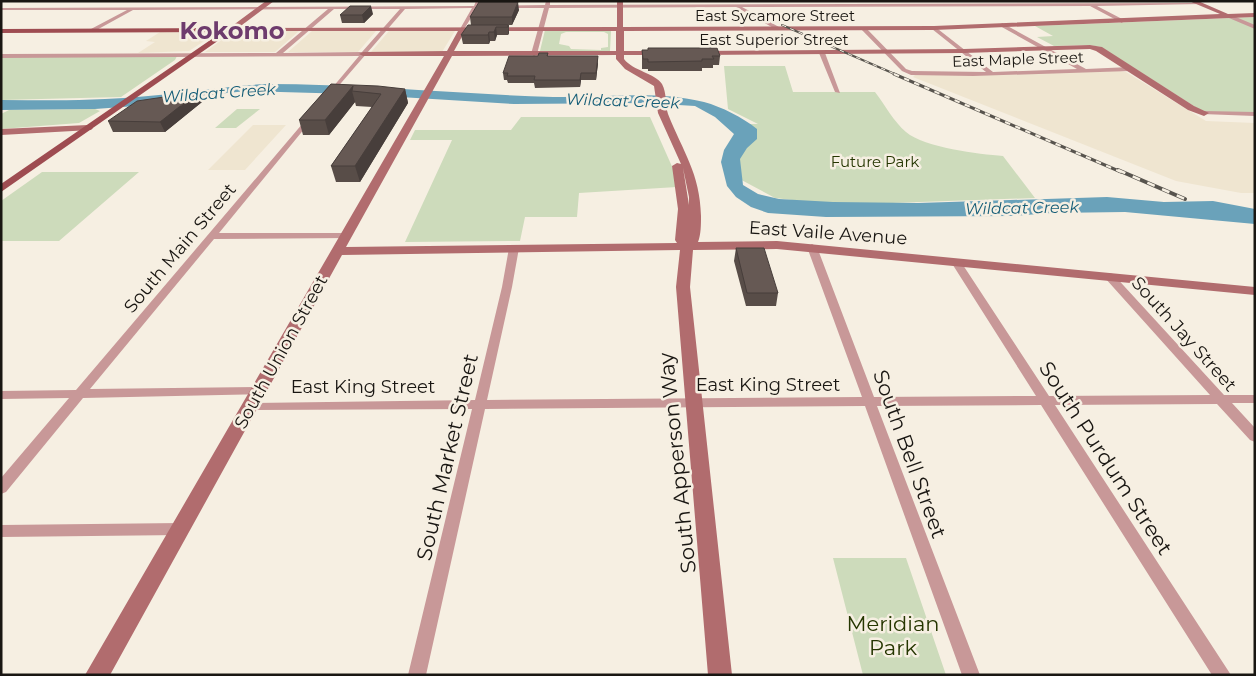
<svg xmlns="http://www.w3.org/2000/svg" width="1256" height="676" font-family="Montserrat,sans-serif">
  <rect width="100%" height="100%" fill="#f6efe2"/>
  <path fill="#efe5d0" d="M234,31H299L275,52H205Z
    M312,31H376L358,52H288Z
    M389,31H455L442,52H371Z
    M160,32L209,33L212,36L189,51L138,53L155,42L146,41Z
    M1120,71L1126,72L1206,121L1255,123V193H1241L1176,181L913,77L915,75Z
    M253,125H286L245,170H208Z"/>
  <path fill="#cddbbb" fill-rule="evenodd" d="M1255,17V112H1209L1200,110L1101,47L1089,45L1054,46L1037,37L1053,36L1035,26Z
    M545,30L611,31L610,51H540ZM566,32H604L608,34V47L601,48V50L571,49L569,46L559,44L561,34Z
    M177,56L175,60L121,97L1,100V57Z
    M724,66H785L793,92H875C885,105 894,122 906,132C925,148 979,154 1003,156L1035,198L836,205L775,198L734,176L742,124H758L728,109Z
    M95,109L100,111L79,123L1,129V114L9,110Z
    M237,109H260L236,128H215Z
    M521,117H650L674,171L677,187L579,193L577,217H525L520,241L405,242L452,140H410L415,130H511Z
    M42,172H139L59,241H1V201Z
    M833,558H906L946,675H863Z"/>
  <path fill="#6aa2ba" d="M266,84C361,84 457,94 553,97C602,98 655,90 704,102C722,107 742,117 757,129V139L747,148L740,159L743,185L758,194L779,199L833,202L918,203L1107,197L1164,202L1213,201L1255,209V224L1125,212L1051,213L1011,216L826,217L768,213L751,207L736,197L727,186L721,162L724,150L734,134L715,117L695,106L646,103L514,104L351,94L247,91L197,96L136,106L95,109L1,110V100C36,100 71,101 105,99C159,97 212,87 266,84Z"/>
  <g fill="none" stroke-linecap="round" stroke-linejoin="round">
    <path fill="#c89898" fill-rule="evenodd" d="M480,1L478,6L545,5L546,1H550V5L1199,3L1201,4L1097,6L1124,20L1122,23L1090,6L742,7L779,27L777,30L736,7L549,8L537,54L534,56L531,54L544,8H477L463,31L460,29L472,8L405,9L329,97L326,95L327,94L359,56L1,58V54L276,53L328,9L133,10L93,32L91,29L127,10H1V8L474,6L476,1ZM334,9H400L362,52L283,53Z
      M1231,15L1255,25V29L1229,18Z
      M1002,23L1086,69L1130,67L1133,69L1130,71L973,76L911,75L902,71L860,28L865,27L906,69L912,71L986,72L932,29L934,26L993,72L1077,69L1000,26Z
      M822,51L825,53L840,93L835,92L819,53Z
      M1204,111L1255,112V116L1202,114V112Z
      M309,116L314,117L219,233H345L350,236L348,238L214,239L90,389L260,387L264,388L266,391L264,394L83,398L6,492L1,494V478L69,398L1,399V391L76,390Z
      M812,244L817,247L874,397L1036,396L951,262L956,259L961,262L1049,396L1210,395L1105,278L1104,276L1109,273L1113,274L1224,395H1255V403H1232L1255,428V442L1250,440L1217,404L1055,405L1231,675H1212L1041,405L877,406L980,675H962L865,406L485,409L426,675H408L472,409L252,410L248,409L246,406L248,403L475,400L502,287L509,248L514,245L519,248L512,287L487,400L862,397L807,247Z
      M181,523L186,525L188,529L186,533L181,535L1,537V525Z"/>
    <path fill="#b16c6e" fill-rule="evenodd" d="M266,1H274L238,28L617,27V1H623V27L934,26L1220,14L1189,1H1198L1228,14L1255,13V17L934,30L624,31V51H661L665,53L661,55H624V59C633,71 655,73 662,84C667,93 665,105 668,114C683,152 700,173 701,216C701,224 701,235 698,242L777,241L1255,287V295L777,249L693,250L690,287L732,675H708L676,287L680,250L342,255L110,675H85L444,56H363L359,54L363,52L447,51L458,31H228V29ZM465,31H616V51H454ZM616,55V59L625,69L654,86L658,113L681,164L677,163L672,166L678,209L675,240L677,243L346,247L452,56ZM683,168L689,197V205Z
      M1090,45L1102,47L1194,106L1209,113L1204,116L1188,110L1096,51L1090,49L964,53L699,55L695,53L699,51L964,49Z
      M88,125L93,128L91,130L1,135V129Z"/>
    <path fill="#9e4c51" fill-rule="evenodd" d="M230,28L234,30L232,31L1,192V184L222,32L1,33V29Z"/>
    <defs>
      <path id="rail-far2" d="M782,25L897,75"/>
      <path id="rail-far1" d="M894,74L1121,172"/>
      <path id="rail" d="M1118,170L1185,199"/>
    </defs>
    <use href="#rail-far2" stroke="#58544e" stroke-width="2"/>
    <use href="#rail-far1" stroke="#58544e" stroke-width="3"/>
    <use href="#rail" stroke="#58544e" stroke-width="4"/>
    <use href="#rail-far2" stroke="#f6efe2" stroke-width="1" stroke-dasharray="4.5" stroke-linecap="butt"/>
    <use href="#rail-far1" stroke="#f6efe2" stroke-width="2" stroke-dasharray="5.5" stroke-linecap="butt"/>
    <use href="#rail" stroke="#f6efe2" stroke-width="2.5" stroke-dasharray="8" stroke-linecap="butt"/>
  </g>
  <path fill="#584d48" d="M483,1H511V2L519,10L512,25H509V33L508,35H497L495,41H490L489,44H463L461,35L471,25L470,17Z
    M373,14L364,23H342L340,15Z
    M642,50L720,56L719,65H713V68H702V71H648V69H642Z
    M548,53V56L598,63L596,80H581L580,87L535,88L534,83H508L507,80H504L503,73L538,56Z
    M331,84L405,89L408,103L360,182H336L331,166L372,107L356,106L355,102L329,135H303L299,120Z
    M202,102L165,132H113L108,121Z
    M736,248L778,293L776,306H746L734,261Z"/>
  <path fill="#473e3b" d="M518,2L519,10L512,25V17Z
    M371,6L373,14L364,23L362,15Z
    M508,25L509,33L508,35Z
    M496,27L497,35L495,41L494,32Z
    M489,32L490,41L489,44L488,35Z
    M598,56V63L596,80V73Z
    M581,73V80L580,87V80Z
    M353,86L352,91L355,102L329,135L325,120Z
    M405,89L408,103L360,182L355,166Z
    M198,92L202,102L165,132L160,122Z"/>
  <path fill="#665954" stroke="#473e3b" d="M479,2H518L512,17H470Z
    M350,6H371L362,15H340Z
    M468,25H508V27H496L494,32H489L488,35H461Z
    M648,48H717L720,56H712L714,59H702V61L648,62V59H643L642,50H648Z
    M539,53H548L547,56H598L596,73H581L580,80H534L535,76H507L508,73H503L509,56H538Z
    M331,84L378,86L405,89L355,166H331L381,94L352,91L353,86L325,120H299Z
    M198,92L160,122L108,121L137,101Z
    M736,248H764L778,293H747Z"/>
  <g text-anchor="middle" dominant-baseline="central" stroke-width="5" stroke-linejoin="round" paint-order="stroke">
    <g font-size="15" fill="#191612" stroke="#f6efe2">
      <text x="775" y="15">East Sycamore Street</text>
      <text x="774" y="39">East Superior Street</text>
      <text transform="translate(1018 59) rotate(-2)">East Maple Street</text>
    </g>
    <g font-size="15" fill="#253600" stroke="#f6efe2">
      <text x="875" y="161">Future Park</text>
    </g>
    <g font-size="16" font-style="italic" fill="#155d77" stroke="#f6efe2">
      <text transform="translate(219 93) rotate(-4)">Wildcat Creek</text>
      <text transform="translate(623 101) rotate(2)">Wildcat Creek</text>
      <text transform="translate(1022 208) rotate(-1)">Wildcat Creek</text>
    </g>
    <g font-size="18" fill="#191612" stroke="#f6efe2">
      <text transform="translate(828 233) rotate(4)">East Vaile Avenue</text>
      <text transform="translate(180 248) rotate(-50)">South Main Street</text>
      <text transform="translate(1184 334) rotate(48)">South Jay Street</text>
      <text transform="translate(281 352) rotate(-61)">South Union Street</text>
      <text x="768" y="385">East King Street</text>
      <text x="363" y="387">East King Street</text>
    </g>
    <g font-size="21" fill="#191612" stroke="#f6efe2">
      <text transform="translate(910 454) rotate(70)">South Bell Street</text>
      <text transform="translate(447 457) rotate(-77)">South Market Street</text>
      <text transform="translate(1106 458) rotate(57)">South Purdum Street</text>
      <text transform="translate(677 463) rotate(-96)">South Apperson Way</text>
    </g>
    <g font-size="21" fill="#253600" stroke="#f6efe2">
      <text x="893" y="623">Meridian<tspan x="893" dy="24">Park</tspan></text>
    </g>
    <g font-size="24" font-weight="bold" fill="#6e3b6d" stroke="#f6efe2">
      <text x="232" y="30">Kokomo</text>
    </g>
  </g>
  <rect width="1256" height="676" fill="none" stroke="#191612" stroke-width="5"/>
</svg>
